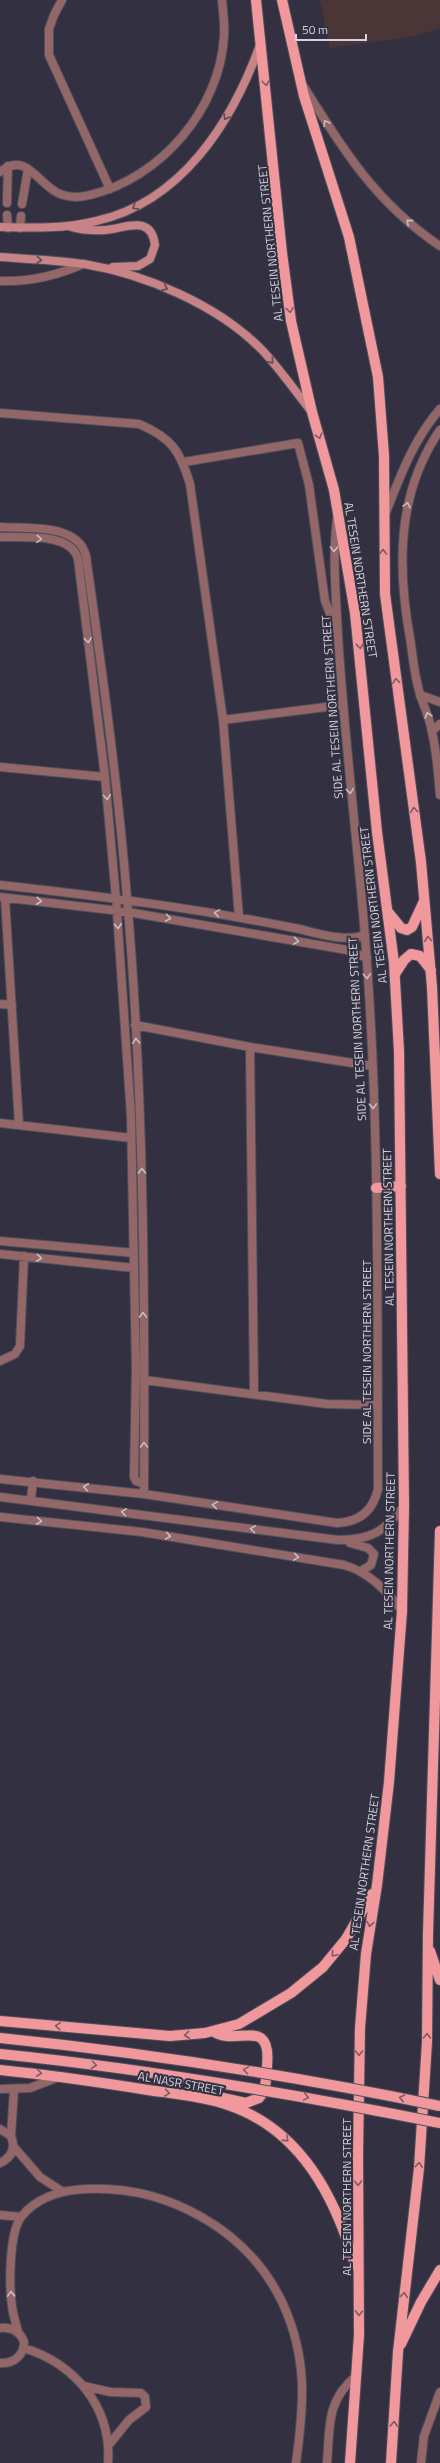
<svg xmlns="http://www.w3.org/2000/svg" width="440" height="2463" font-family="'Titillium Web',sans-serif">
  <rect width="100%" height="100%" fill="#333141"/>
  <path fill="#4a3537" d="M320,0H440V28L416,36L330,48Z"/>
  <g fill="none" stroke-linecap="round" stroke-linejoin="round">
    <defs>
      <path id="minor" d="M62,0L54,15L49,29V55L110,189
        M0,172C26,151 37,183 58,193C69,198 79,198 90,195C161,178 220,109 224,36C225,25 223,12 222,0
        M7,203L8,166
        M22,204L28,169
        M7,215L8,228
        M20,228L21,216
        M0,281C29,282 56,276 83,264
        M0,413L139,424C172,438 180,451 190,484L223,720L239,917
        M184,462L298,443L309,485L325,601L337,631
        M0,527C28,529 78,523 86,556C102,670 118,784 127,898C144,1096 145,1296 144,1494
        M0,537C23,538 71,532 78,559L105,777L116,898L131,1116L136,1369L134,1477L136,1481L144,1484
        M420,695L440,702
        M223,720L342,705
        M432,731L440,724
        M0,767L105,777
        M0,885C99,896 196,908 294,928C315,932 344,943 365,935
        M0,897L128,912L347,950L367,958
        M5,898L19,1125
        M0,1004L12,1005
        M135,1025L250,1047L372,1066
        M250,1047L254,1393
        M0,1123L131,1138
        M0,1241L134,1253
        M0,1254L134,1268
        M0,1361L15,1354L20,1346L24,1256
        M144,1380L327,1404L378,1405
        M0,1479L144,1494L337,1523C359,1522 373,1511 378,1489C377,1305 380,1121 365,937C357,836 344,736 338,635C336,596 332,558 337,519
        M0,2129L11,2136C16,2148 12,2157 0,2163
        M11,2136L14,2090
        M14,2147L40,2177L63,2192
        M0,2215L21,2217
        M0,2328C12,2327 20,2331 24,2342C24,2355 14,2364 0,2363
        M18,2332C16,2323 13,2315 12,2306C9,2285 9,2234 21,2217C37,2197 62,2190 86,2189C166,2185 248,2229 283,2304C308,2359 304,2405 296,2463
        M24,2348C75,2364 112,2407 108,2463
        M84,2386L110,2392L141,2393L145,2397L146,2407L129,2420L108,2446"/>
      <path id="tertiary" d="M304,87C343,150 377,204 440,246
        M440,430C396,494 397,569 411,644C413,660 415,678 420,694C424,707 430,719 432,732C437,753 438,774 440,795
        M385,515C400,477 413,440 440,409
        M0,1497L338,1540C371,1540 384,1532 404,1506
        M31,1499L33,1481
        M0,1517L142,1532L344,1565C369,1572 387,1591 402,1611
        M350,1543L368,1548L374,1554L371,1565L361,1571
        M0,2089L30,2088L61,2076
        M327,2463C330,2427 326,2401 356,2376
        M421,2463L424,2436L440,2392"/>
      <path id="secondary" d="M0,227C33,228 64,229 96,221C182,202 232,122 260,45
        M71,227C82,230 93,231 105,230C124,229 151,213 155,245L150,259L138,266L113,267
        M0,257C28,259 57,260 84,264C145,274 218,305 262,350C280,369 295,391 311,411"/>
      <path id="primary" d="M256,0L282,253L291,321L312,412L334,490L355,613L377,832L394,963L399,1051L404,1506L402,1611L389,1782L377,1885L366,1954L360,2028L358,2155L359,2335L350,2463
        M282,0L304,96L349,237L378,377L384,456L385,594L421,862L432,987L440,1174
        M388,912L401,928L407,930L412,927L424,901
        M395,974L404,960L411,954L420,956L431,970
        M376,1188L401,1186
        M430,1951L440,1980
        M0,2021L170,2036L205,2033L239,2024L291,1993L323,1967L346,1939L372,1894
        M213,2031C235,2048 272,2014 267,2066C266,2077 267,2089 259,2098L246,2103L223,2098
        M0,2070C50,2075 98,2082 148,2090C174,2094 202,2096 228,2105C300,2129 335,2196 355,2265
        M401,2344L421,2302L440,2270
        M391,2463L398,2352L419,2168L427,2042L428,1934L440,1531"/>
    </defs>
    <use href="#minor" stroke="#504e5d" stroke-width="10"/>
    <use href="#tertiary" stroke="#504e5d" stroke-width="10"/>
    <use href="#secondary" stroke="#504e5d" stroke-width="10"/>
    <use href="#primary" stroke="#504e5d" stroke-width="12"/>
    <use href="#minor" stroke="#936768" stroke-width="8"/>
    <use href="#tertiary" stroke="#936768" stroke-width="8"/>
    <use href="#secondary" stroke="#c78385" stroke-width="8"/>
    <use href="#primary" stroke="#f0989c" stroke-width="10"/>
    <defs>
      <path id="primary-bridge" d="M0,2038C148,2053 294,2076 440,2106
        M0,2054C148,2069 294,2094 440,2123"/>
    </defs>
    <use href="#primary-bridge" stroke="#504e5d" stroke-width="12" stroke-linecap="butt"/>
    <use href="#primary-bridge" stroke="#f0989c" stroke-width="10"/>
  </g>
  <defs><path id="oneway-chevron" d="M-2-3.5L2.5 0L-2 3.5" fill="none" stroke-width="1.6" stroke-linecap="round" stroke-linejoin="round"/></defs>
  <g stroke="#7f5a65">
    <use href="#oneway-chevron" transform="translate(266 83) rotate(83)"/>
    <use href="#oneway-chevron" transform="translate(290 310) rotate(81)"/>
    <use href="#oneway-chevron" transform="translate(319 436) rotate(74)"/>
    <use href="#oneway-chevron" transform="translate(383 552) rotate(-90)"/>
    <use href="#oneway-chevron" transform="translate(360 646) rotate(84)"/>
    <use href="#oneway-chevron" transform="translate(396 681) rotate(-98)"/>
    <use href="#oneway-chevron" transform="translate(414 810) rotate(-97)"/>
    <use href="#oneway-chevron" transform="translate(428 939) rotate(-95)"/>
    <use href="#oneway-chevron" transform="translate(370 1924) rotate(100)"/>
    <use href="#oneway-chevron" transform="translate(334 1954) rotate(130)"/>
    <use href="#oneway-chevron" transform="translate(58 2026) rotate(-175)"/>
    <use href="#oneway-chevron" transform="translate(187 2035) rotate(174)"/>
    <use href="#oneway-chevron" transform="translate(427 2036) rotate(-89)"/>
    <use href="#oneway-chevron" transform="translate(359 2053) rotate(91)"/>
    <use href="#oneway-chevron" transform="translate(94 2065) rotate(7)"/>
    <use href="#oneway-chevron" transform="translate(246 2070) rotate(-171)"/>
    <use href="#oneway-chevron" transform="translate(39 2073) rotate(6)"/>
    <use href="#oneway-chevron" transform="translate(167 2093) rotate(9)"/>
    <use href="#oneway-chevron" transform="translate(306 2097) rotate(10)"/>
    <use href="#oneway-chevron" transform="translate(402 2098) rotate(-168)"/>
    <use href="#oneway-chevron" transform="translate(286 2139) rotate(41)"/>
    <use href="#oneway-chevron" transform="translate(419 2165) rotate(-85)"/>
    <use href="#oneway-chevron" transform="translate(358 2183) rotate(90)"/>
    <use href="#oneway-chevron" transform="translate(404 2295) rotate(-84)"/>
    <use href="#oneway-chevron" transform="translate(359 2313) rotate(91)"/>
    <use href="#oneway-chevron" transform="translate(394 2424) rotate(-87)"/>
  </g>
  <g stroke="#5f4a55">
    <use href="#oneway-chevron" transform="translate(226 117) rotate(121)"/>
    <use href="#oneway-chevron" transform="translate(135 207) rotate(151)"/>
    <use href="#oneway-chevron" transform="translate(39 260) rotate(5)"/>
    <use href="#oneway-chevron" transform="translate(165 288) rotate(24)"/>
    <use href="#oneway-chevron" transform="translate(271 361) rotate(49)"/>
  </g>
  <g stroke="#c7bdc6">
    <use href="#oneway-chevron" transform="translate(326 123) rotate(-121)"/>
    <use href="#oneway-chevron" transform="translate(409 222) rotate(-139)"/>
    <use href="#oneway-chevron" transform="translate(407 505) rotate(-78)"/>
    <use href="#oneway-chevron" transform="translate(39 539) rotate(3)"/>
    <use href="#oneway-chevron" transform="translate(334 549) rotate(90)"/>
    <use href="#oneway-chevron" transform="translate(88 640) rotate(83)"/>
    <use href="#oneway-chevron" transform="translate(428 715) rotate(-106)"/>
    <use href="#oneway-chevron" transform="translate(350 791) rotate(84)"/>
    <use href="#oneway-chevron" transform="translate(107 797) rotate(85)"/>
    <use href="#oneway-chevron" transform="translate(39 901) rotate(6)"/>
    <use href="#oneway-chevron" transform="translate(217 913) rotate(-171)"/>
    <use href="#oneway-chevron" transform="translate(168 918) rotate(10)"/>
    <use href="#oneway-chevron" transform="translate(118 926) rotate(86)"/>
    <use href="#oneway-chevron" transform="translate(296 941) rotate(10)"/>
    <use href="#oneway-chevron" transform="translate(367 976) rotate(87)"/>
    <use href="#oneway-chevron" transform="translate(136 1041) rotate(-93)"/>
    <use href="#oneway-chevron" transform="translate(373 1106) rotate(88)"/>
    <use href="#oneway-chevron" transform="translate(142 1171) rotate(-91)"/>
    <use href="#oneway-chevron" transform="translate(39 1258) rotate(6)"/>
    <use href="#oneway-chevron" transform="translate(143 1315) rotate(-91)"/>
    <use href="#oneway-chevron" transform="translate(144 1445) rotate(-90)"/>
    <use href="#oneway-chevron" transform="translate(86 1487) rotate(-173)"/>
    <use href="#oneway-chevron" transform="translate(215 1505) rotate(-172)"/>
    <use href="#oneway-chevron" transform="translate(124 1512) rotate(-172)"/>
    <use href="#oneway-chevron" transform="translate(39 1521) rotate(6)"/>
    <use href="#oneway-chevron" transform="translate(253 1529) rotate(-172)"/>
    <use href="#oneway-chevron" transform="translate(168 1536) rotate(9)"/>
    <use href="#oneway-chevron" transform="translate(296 1557) rotate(9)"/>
    <use href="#oneway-chevron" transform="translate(11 2294) rotate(-92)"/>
  </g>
  <g text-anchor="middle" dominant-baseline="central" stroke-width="4" stroke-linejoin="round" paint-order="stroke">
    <g font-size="12" fill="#d4d3dd" stroke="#333141">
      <text transform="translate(270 243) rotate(-96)">AL TESEIN NORTHERN STREET</text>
      <text transform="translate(361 580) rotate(81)">AL TESEIN NORTHERN STREET</text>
      <text transform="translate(332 707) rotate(-94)">SIDE AL TESEIN NORTHERN STREET</text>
      <text transform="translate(373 905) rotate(-97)">AL TESEIN NORTHERN STREET</text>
      <text transform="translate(357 1029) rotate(-93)">SIDE AL TESEIN NORTHERN STREET</text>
      <text transform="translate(388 1227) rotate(-91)">AL TESEIN NORTHERN STREET</text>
      <text transform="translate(366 1352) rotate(-90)">SIDE AL TESEIN NORTHERN STREET</text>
      <text transform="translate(389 1551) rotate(-89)">AL TESEIN NORTHERN STREET</text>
      <text transform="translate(364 1872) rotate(-82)">AL TESEIN NORTHERN STREET</text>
      <text transform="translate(181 2083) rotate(10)">AL NASR STREET</text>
      <text transform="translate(346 2197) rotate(-90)">AL TESEIN NORTHERN STREET</text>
    </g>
  </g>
  <path d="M296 34v6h70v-6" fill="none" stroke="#d4d3dd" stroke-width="2"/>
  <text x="302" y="34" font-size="12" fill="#d4d3dd" stroke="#333141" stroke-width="3" paint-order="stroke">50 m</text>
</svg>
